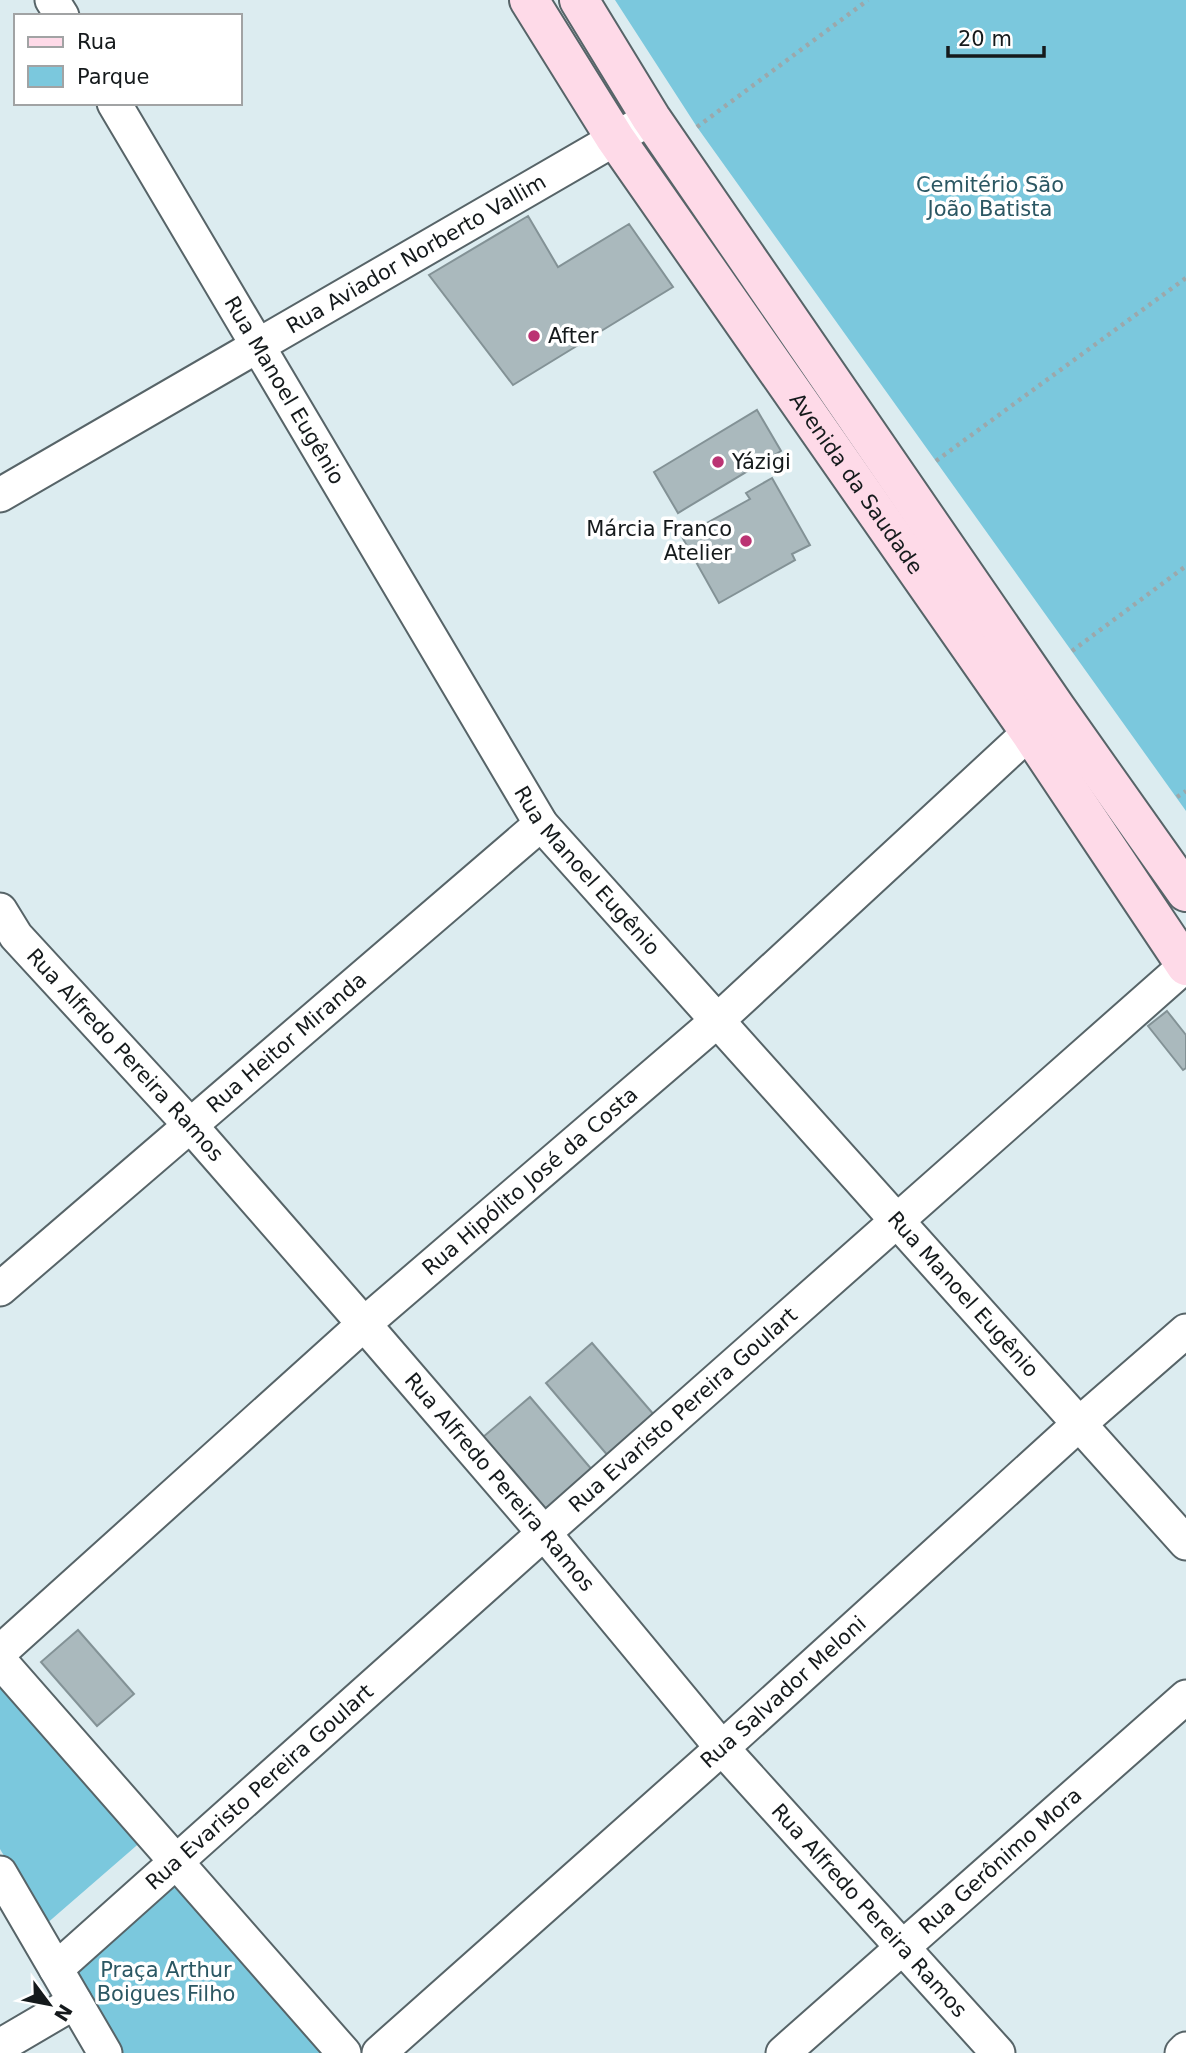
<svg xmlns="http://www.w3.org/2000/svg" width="1186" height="2053" font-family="'DejaVu Sans',sans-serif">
  <rect width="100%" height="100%" fill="#dcecf0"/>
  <path fill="#7bc8dd" d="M615,0H1186V811L697,127Z
    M0,1682L143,1840L45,1925L0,1849Z
    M172,1881L321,2053H118L72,1973Z"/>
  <path fill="#aab9bd" stroke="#839296" stroke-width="2" d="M528,216L558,267L629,224L673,287L513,385L429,275Z
    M757,410L781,451L678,513L654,472Z
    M772,478L810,545L792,554L795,560L719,603L682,537L750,499L746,493Z
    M1167,1011L1186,1035V1068L1183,1070L1148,1026Z
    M592,1343L655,1416L609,1457L546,1383Z
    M530,1397L593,1471L546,1512L483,1437Z
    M78,1630L134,1694L97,1726L41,1662Z"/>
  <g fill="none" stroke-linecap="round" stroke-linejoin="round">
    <defs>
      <g id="street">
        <path d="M52,0L62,16"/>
        <path id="s1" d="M114,103L541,824L1186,1543"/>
        <path id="s2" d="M0,495L651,118"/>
        <path id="s3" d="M0,910L16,936L190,1125L364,1324L544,1533L722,1748L998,2053"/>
        <path id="s4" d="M0,1289L541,824"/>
        <path id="s5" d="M0,1652L364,1324L718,1020L1047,716"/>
        <path d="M0,1661L344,2053"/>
        <path d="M0,1873L105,2053"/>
        <path id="s6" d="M56,1969L544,1533L1186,965"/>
        <path d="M0,2046L75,2002"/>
        <path id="s7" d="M379,2053L722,1748L1079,1424L1186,1331"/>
        <path id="s8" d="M783,2053L1186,1697"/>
        <path d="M1182,2053L1186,2049"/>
      </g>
      <g id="secondary">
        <path id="s9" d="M529,0L615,138L1031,734L1186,966"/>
        <path d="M579,0L651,118L1056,708L1186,892"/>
      </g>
    </defs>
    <use href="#street" stroke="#576468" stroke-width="37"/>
    <use href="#secondary" stroke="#576468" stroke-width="42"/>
    <path stroke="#9ca8ab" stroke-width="4.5" stroke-dasharray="3.5 5" stroke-linecap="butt" d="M697,127L868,0
      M936,461L1186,278
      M1072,651L1186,566
      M1177,797L1186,791"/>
    <use href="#street" stroke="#fff" stroke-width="33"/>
    <use href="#secondary" stroke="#fedae8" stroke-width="38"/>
  </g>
  <g fill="#bb3373" stroke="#fff" stroke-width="2.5">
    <circle cx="534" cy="336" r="7"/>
    <circle cx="718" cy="462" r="7"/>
    <circle cx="746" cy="541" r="7"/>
  </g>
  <g text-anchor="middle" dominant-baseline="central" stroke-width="7" stroke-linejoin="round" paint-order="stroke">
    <g font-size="21" fill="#2b5763" stroke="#fff">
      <text x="990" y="185">Cemitério São<tspan x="990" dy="24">João Batista</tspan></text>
      <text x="166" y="1970">Praça Arthur<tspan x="166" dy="24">Boigues Filho</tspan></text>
    </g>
    <g font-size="21" fill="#151a1c" stroke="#fff">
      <text stroke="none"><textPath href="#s2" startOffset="481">Rua Aviador Norberto Vallim</textPath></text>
      <text stroke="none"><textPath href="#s1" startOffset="334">Rua Manoel Eugênio</textPath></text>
      <text stroke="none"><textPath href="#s9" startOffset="584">Avenida da Saudade</textPath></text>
      <text stroke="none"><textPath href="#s1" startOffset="903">Rua Manoel Eugênio</textPath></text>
      <text stroke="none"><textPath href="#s4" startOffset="378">Rua Heitor Miranda</textPath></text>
      <text stroke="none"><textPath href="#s3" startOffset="192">Rua Alfredo Pereira Ramos</textPath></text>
      <text stroke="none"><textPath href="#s5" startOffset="709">Rua Hipólito José da Costa</textPath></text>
      <text stroke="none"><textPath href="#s1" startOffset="1470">Rua Manoel Eugênio</textPath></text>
      <text stroke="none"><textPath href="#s6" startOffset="840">Rua Evaristo Pereira Goulart</textPath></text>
      <text stroke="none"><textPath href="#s3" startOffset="760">Rua Alfredo Pereira Ramos</textPath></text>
      <text stroke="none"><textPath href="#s7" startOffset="542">Rua Salvador Meloni</textPath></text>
      <text stroke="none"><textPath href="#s6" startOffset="273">Rua Evaristo Pereira Goulart</textPath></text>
      <text stroke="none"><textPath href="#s8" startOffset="290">Rua Gerônimo Mora</textPath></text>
      <text stroke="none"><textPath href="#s3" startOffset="1326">Rua Alfredo Pereira Ramos</textPath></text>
    </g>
    <g font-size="21" fill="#151a1c" stroke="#fff" text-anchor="start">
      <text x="548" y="336">After</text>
      <text x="732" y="462">Yázigi</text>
      <text x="732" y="529" text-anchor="end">Márcia Franco<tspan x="732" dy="24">Atelier</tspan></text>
    </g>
  </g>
  <rect x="14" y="14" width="228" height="91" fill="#ffffff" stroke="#a1a3a4" stroke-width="2"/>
  <rect x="28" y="37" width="35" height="10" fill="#fedae8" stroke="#a1a3a4" stroke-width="2"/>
  <text x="77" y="49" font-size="21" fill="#151a1c">Rua</text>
  <rect x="28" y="66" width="35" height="21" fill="#7bc8dd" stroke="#a1a3a4" stroke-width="2"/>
  <text x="77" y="84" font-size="21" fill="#151a1c">Parque</text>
  <g transform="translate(49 2004) rotate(122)" stroke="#ffffff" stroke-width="5" paint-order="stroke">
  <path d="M0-5L12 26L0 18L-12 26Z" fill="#151a1c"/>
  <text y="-10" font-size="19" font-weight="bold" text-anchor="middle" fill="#151a1c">N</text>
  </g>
  <path d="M948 46v10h96v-10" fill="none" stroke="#151a1c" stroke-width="3.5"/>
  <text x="958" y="46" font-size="21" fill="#151a1c" stroke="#ffffff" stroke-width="5" paint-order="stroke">20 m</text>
</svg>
